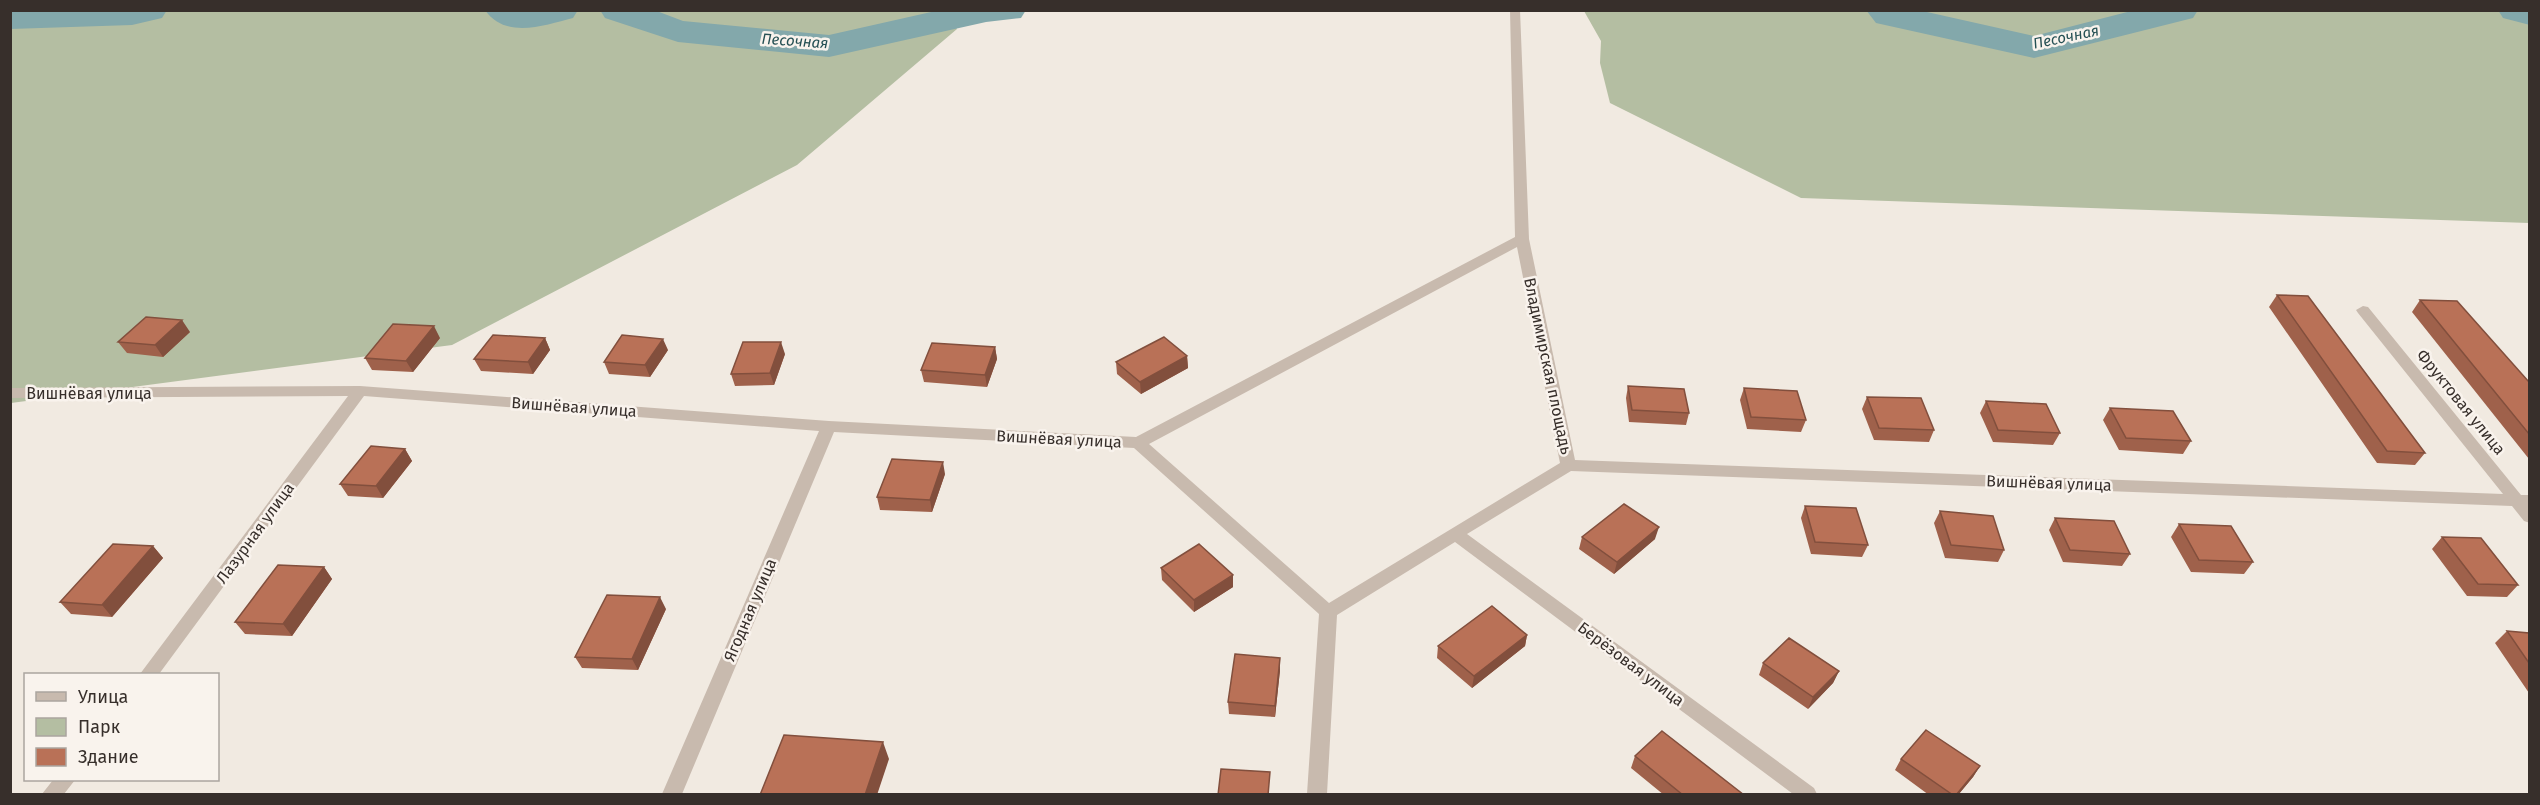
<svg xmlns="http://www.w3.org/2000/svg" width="2540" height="805" font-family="'Fira Sans',sans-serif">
  <rect width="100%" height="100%" fill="#f1eae1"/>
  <path fill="#b4bea2" d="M950,10L957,29L797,165L452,345L11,403L10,11Z
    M1584,11H2529V223L1801,198L1610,103L1600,63L1601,41Z"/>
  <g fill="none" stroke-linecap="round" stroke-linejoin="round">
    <path fill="#83a8ab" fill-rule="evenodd" d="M10,10H167L162,18L132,25L10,29Z
      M485,10H578L573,18C545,25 506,40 485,10Z
      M600,10H654L683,21L829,35L940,10H1026L1021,18L986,22L829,57L678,42L605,18Z
      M1866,10H1918L2034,36L2135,10H2198L2193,18L2034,58L1876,23Z
      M2498,10H2530V25L2503,18Z"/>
    <path fill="#c8baae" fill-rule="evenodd" d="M1510,10H1520L1529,239L1575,460L2503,494L2358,313L2356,310L2363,306L2368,307L2521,495H2530V523L2524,521L2512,506L1571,471L1467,534L1814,788L1817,794H1793L1455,542L1337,615L1327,794H1307L1319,614L1134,448L834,432L682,794H662L819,431L364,396L159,674H140L348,396L10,398V388L360,386L829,421L1136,437L1515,237ZM1517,247L1560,463L1329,603L1149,444Z
      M53,780H75L64,794H42Z"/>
  </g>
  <path fill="#9f614b" d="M2277,295L2425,453L2415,465L2377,463L2269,307Z
    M2420,300L2529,382V459L2412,312Z
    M190,332L163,357L127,353L118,342Z
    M440,338L413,372L372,370L365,358Z
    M545,338L550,350L533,374L481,371L474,359Z
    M995,347L997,359L987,387L924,382L921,370Z
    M668,350L650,377L609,374L604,362Z
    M785,354L774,385L735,386L731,374Z
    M1187,356L1188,368L1141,394L1117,374L1116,362Z
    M1628,386L1689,413L1686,425L1629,422L1626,398Z
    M1744,388L1806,420L1801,432L1747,429L1740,400Z
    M1867,397L1934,430L1929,442L1874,440L1862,409Z
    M1986,401L2060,433L2053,445L1993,442L1980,413Z
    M2110,408L2191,441L2183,454L2119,450L2103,420Z
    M405,449L412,461L383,498L348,496L340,484Z
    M945,474L932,512L880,510L877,497Z
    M1805,506L1868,545L1862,557L1811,554L1801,518Z
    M1940,511L2004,550L1998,562L1945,558L1934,523Z
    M2055,518L2130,554L2122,566L2063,562L2049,530Z
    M2179,524L2253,562L2244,574L2191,572L2171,537Z
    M1582,537L1655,539L1614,574L1579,549Z
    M2442,537L2518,585L2507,597L2467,596L2432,549Z
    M153,546L163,558L112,617L71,614L60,602Z
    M324,567L332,579L292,636L245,634L235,622Z
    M1161,568L1233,587L1194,612L1162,580Z
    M666,609L638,670L582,668L575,657Z
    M2507,631L2529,633V693L2495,643Z
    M1527,635L1525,646L1472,688L1437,658L1438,646Z
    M1763,663L1839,671L1833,683L1808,709L1759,675Z
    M1280,670L1275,717L1229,714L1228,702Z
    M1635,756L1744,795H1664L1631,768Z
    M1901,759L1980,766L1973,777L1958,795H1929L1895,770Z"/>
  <path fill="#824f3d" d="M182,320L190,332L163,357L155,345Z
    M434,326L440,338L413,372L406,361Z
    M545,338L550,350L533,374L528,362Z
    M663,339L668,350L650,377L645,365Z
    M781,342L785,354L774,385L770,373Z
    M995,347L997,359L987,387L985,375Z
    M1187,356L1188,368L1141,394L1140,382Z
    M405,449L412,461L383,498L376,486Z
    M943,462L945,474L932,512L930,500Z
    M1659,527L1655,539L1614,574L1617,562Z
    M153,546L163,558L112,617L102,605Z
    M324,567L332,579L292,636L283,624Z
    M1233,575V587L1194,612V600Z
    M660,597L666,609L638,670L632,659Z
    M1527,635L1525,646L1472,688L1474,676Z
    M1280,658V670L1275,717V706Z
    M1839,671L1833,683L1808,709L1813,697Z
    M883,742L889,759L877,795H865Z
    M1980,766L1973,777L1958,795H1956Z"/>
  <path fill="#b97157" stroke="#824f3d" stroke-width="1.5" d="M2277,295L2308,296L2425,453L2387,451Z
    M2420,300L2457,301L2529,382V434Z
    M146,317L182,320L155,345L118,342Z
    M393,324L434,326L406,361L365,358Z
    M493,335L545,338L528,362L474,359Z
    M622,335L663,339L645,365L604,362Z
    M1164,337L1187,356L1140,382L1116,362Z
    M743,342H781L770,373L731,374Z
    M932,343L995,347L985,375L921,370Z
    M1628,386L1684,389L1689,413L1632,410Z
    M1744,388L1797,391L1806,420L1751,417Z
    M1867,397L1921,398L1934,430L1879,428Z
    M1986,401L2046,404L2060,433L1998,430Z
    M2110,408L2173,411L2191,441L2126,438Z
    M371,446L405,449L376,486L340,484Z
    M892,459L943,462L930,500L877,497Z
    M1624,504L1659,527L1617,562L1582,537Z
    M1805,506L1856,508L1868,545L1815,542Z
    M1940,511L1993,516L2004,550L1951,545Z
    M2055,518L2114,521L2130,554L2070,550Z
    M2179,524L2231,526L2253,562L2199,560Z
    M2442,537L2481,538L2518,585L2478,584Z
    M113,544L153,546L102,605L60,602Z
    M1199,544L1233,575L1194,600L1161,568Z
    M278,565L324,567L283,624L235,622Z
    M607,595L660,597L632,659L575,657Z
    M1492,606L1527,635L1474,676L1438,646Z
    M2507,631L2529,633V663Z
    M1789,638L1839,671L1813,697L1763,663Z
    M1235,654L1280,658L1275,706L1228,702Z
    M1926,730L1980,766L1956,795H1953L1901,759Z
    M1662,731L1744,795H1683L1635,756Z
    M784,735L883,742L865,795H760Z
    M1221,769L1270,772L1268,795H1218Z"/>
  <g text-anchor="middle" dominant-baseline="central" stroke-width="5" stroke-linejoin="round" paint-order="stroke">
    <g font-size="15" font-style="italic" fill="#255054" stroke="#f9f3ed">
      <text transform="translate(2066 37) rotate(-12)">Песочная</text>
      <text transform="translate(795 41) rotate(4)">Песочная</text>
    </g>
    <g font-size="16" fill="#372f2b" stroke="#f9f3ed">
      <text transform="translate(1548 366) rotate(78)">Владимирская площадь</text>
      <text x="89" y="393">Вишнёвая улица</text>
      <text transform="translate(2461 402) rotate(51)">Фруктовая улица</text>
      <text transform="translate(574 407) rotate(4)">Вишнёвая улица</text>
      <text transform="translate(1059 439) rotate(3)">Вишнёвая улица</text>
      <text transform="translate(2049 483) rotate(2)">Вишнёвая улица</text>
      <text transform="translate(255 533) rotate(-54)">Лазурная улица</text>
      <text transform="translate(750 610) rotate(-67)">Ягодная улица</text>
      <text transform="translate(1631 664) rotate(37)">Берёзовая улица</text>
    </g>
  </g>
  <rect width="2540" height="805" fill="none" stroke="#372f2b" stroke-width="24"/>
  <rect x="24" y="673" width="195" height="108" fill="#f9f3ed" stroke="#aba59f" stroke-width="1.5"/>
  <rect x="36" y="692" width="30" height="9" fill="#c8baae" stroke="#aba59f" stroke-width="1.5"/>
  <text x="78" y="703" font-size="18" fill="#372f2b">Улица</text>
  <rect x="36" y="718" width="30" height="18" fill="#b4bea2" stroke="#aba59f" stroke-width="1.5"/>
  <text x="78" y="733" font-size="18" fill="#372f2b">Парк</text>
  <rect x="36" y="748" width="30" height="18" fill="#b97157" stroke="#aba59f" stroke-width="1.5"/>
  <text x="78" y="763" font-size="18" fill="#372f2b">Здание</text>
</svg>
